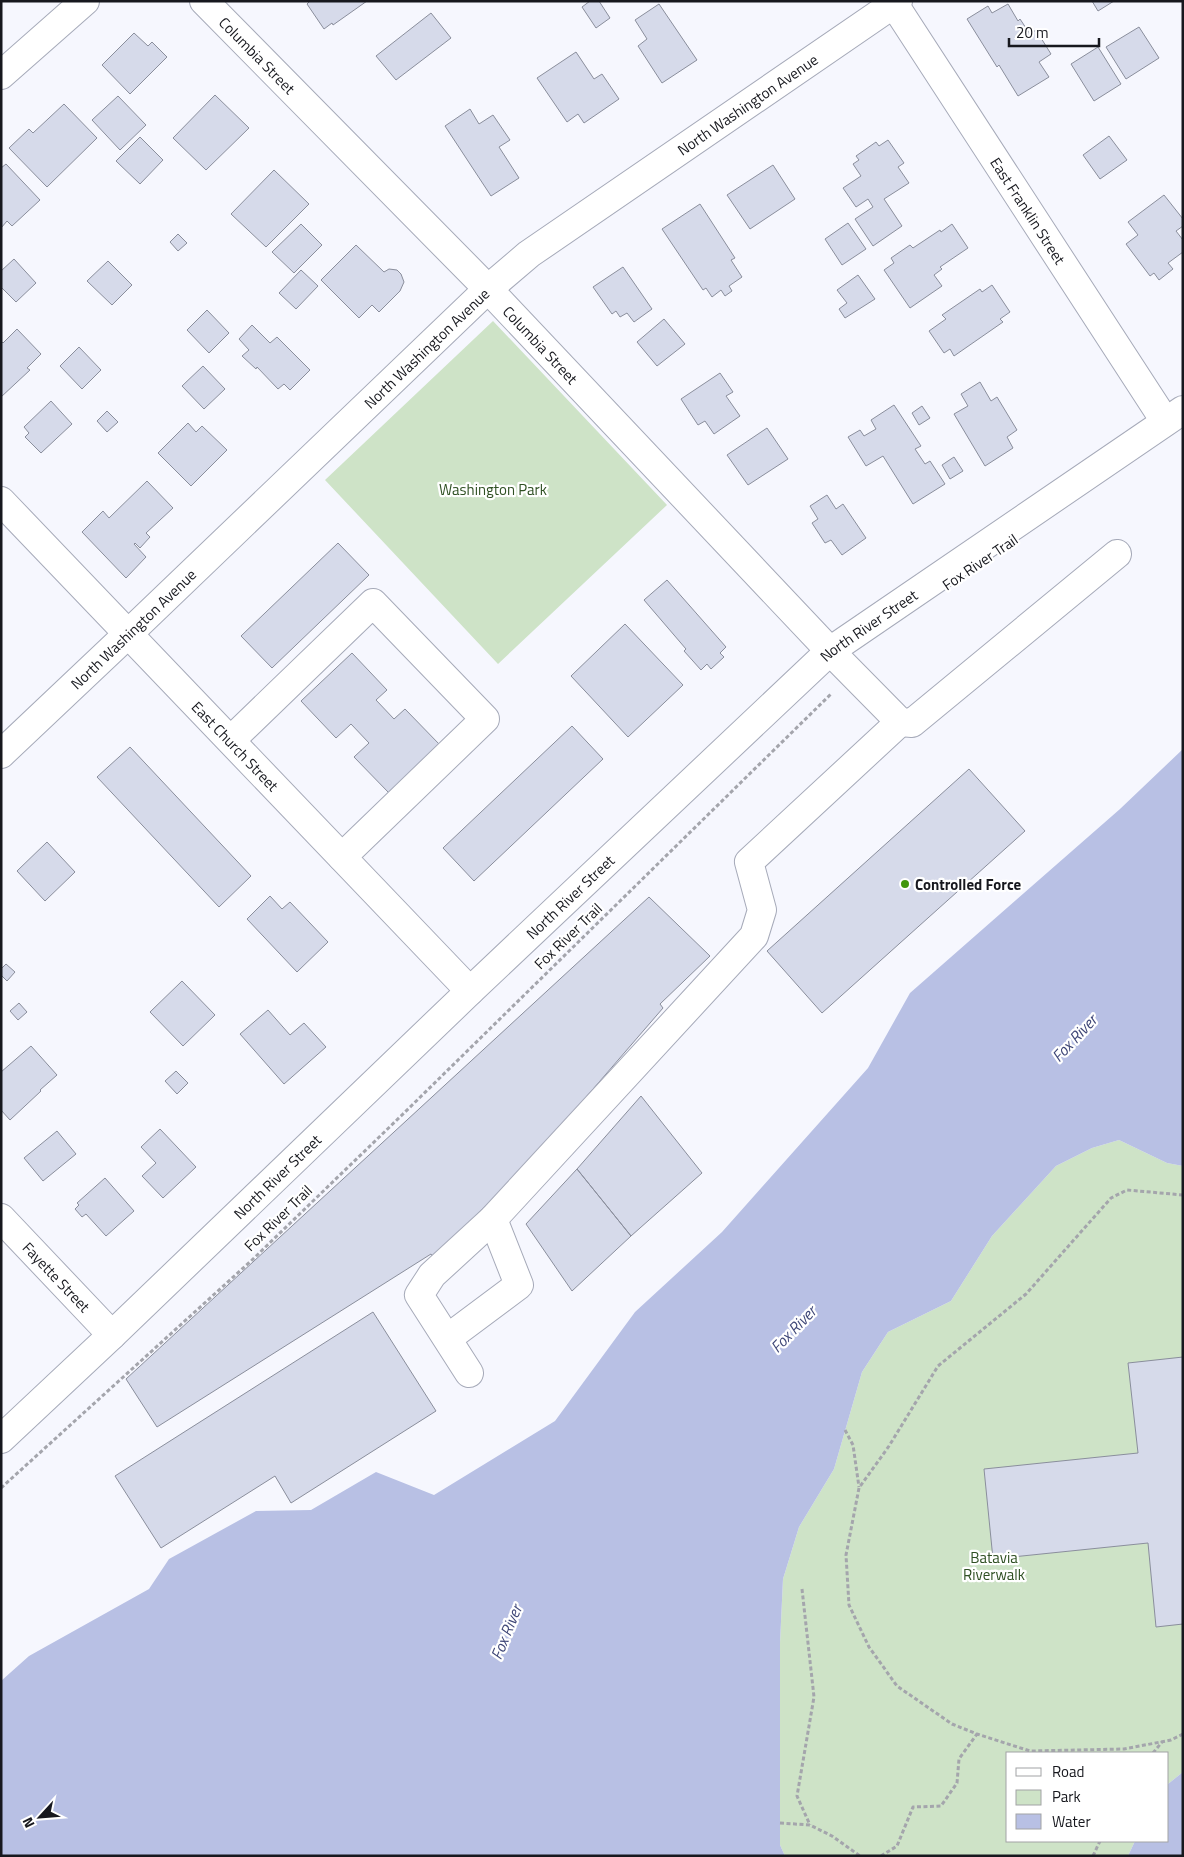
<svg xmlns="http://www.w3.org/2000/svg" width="1184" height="1857" font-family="'Titillium Web',sans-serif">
  <rect width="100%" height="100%" fill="#f6f7fe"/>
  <path fill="#cee3c7" d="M493,321L667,505L498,664L325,480Z
    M1119,1140L1167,1163L1183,1166V1772L1168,1784V1753H1008V1841H1135L1128,1856H785L780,1845V1643L783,1579L799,1527L834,1469L862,1372L888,1332L951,1301L992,1236L1056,1166L1092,1148Z"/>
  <path fill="#b8c0e4" d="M1183,749V1166L1167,1163L1119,1140L1092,1148L1056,1166L992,1236L951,1301L888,1332L862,1372L834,1469L799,1527L783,1579L780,1643V1845L785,1856H1V1681L29,1656L149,1589L169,1559L256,1511L311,1510L376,1472L434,1495L555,1421L635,1312L722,1232L868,1068L910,993L1120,809Z
    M1183,1772V1856H1128L1135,1841H1168V1784Z"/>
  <path fill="#d6daea" stroke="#8a8e9c" d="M310,1H367L333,25L332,23L324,29L307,4Z
    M590,1H599L610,18L596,28L582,7Z
    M1092,1H1114L1098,11Z
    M659,4L697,60L662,83L638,46L647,39L635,20Z
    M1008,4L1018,21L1020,19L1030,34L1036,30L1051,54L1039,62L1049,77L1018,96L999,65L997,67L967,19L988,6L992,13Z
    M431,13L451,38L396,80L376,56Z
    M1139,27L1159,58L1126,79L1106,47Z
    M134,33L148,46L152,42L167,57L130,94L102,65Z
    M1098,47L1121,84L1094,101L1071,64Z
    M576,52L594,79L602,74L619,99L584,123L578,114L567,122L537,78Z
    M215,95L249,128L206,170L173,138Z
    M118,96L146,125L120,150L92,120Z
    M64,104L97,138L47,187L9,148L29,129L33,133Z
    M470,109L479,124L493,115L510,140L499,147L519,178L491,196L445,126Z
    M1109,136L1127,160L1100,179L1083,155Z
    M140,137L163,160L140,184L116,161Z
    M888,140L904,163L898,167L909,183L884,199L902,226L873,246L855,219L873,207L868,199L856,207L843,188L861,176L853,164L859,160L856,156L876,142L879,146Z
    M6,164L40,200L12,226L7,221L1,228V168Z
    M773,165L795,199L750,229L727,195Z
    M274,170L309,204L266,247L231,214Z
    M1164,195L1183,219V226L1176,231L1183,240V252L1168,263L1173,269L1159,280L1154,273L1150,276L1126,244L1138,235L1128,222Z
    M700,204L735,258L731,260L742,277L729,286L732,291L725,296L721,290L712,297L706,288L703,290L662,229Z
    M848,223L866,249L842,265L825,239Z
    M301,224L322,245L294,273L272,252Z
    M952,224L968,248L940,267L942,269L934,275L942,286L910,308L884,270L894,263L891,258L910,245L913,248L940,230L941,232Z
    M178,234L187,243L178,251L170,242Z
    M356,245L384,272L389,269L397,270L401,274L404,282L400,291L379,312L372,305L359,318L321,280Z
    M14,259L36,283L16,302L1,287V271Z
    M108,261L132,285L112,305L87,281Z
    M623,267L652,309L634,322L627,313L620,317L616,311L612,314L593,287Z
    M301,270L318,286L296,309L279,293Z
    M858,275L875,299L845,318L839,309L847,303L837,290Z
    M992,285L1010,312L1000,319L1003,322L954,356L950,349L944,353L929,331L946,319L942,315L980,289L982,292Z
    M207,310L229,333L209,353L187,330Z
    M664,319L685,344L657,366L637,342Z
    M252,325L270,343L277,337L310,370L290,390L284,384L278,389L257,367L256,369L242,356L249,350L239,339Z
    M17,329L41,354L27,368L30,370L1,397V341L3,343Z
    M79,347L101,370L82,389L60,366Z
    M203,366L225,389L204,409L182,386Z
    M720,373L733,392L726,396L740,416L714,434L705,421L698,425L681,399Z
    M980,382L991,401L997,397L1017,430L1007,437L1013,448L985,466L954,414L968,406L961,394Z
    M51,401L72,424L41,453L25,437L29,433L24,427Z
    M894,405L921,446L915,449L925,464L930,461L945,484L913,504L883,456L866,466L848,437L860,430L864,436L876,429L871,420Z
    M922,406L930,418L919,425L912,413Z
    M107,411L118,422L107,432L97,421Z
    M188,423L196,432L202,426L227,450L191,486L158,453Z
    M767,428L788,459L748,485L727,455Z
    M954,457L963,471L950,479L942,465Z
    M147,481L173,508L146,533L150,537L140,548L135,543L134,544L146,557L126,578L82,532L103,511L109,518Z
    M827,495L836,509L843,504L866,538L842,555L831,540L825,543L812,523L818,519L810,506Z
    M338,543L369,575L272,668L241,636Z
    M667,580L726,647L720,653L724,657L711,669L707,664L701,670L684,651L686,649L644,600Z
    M625,624L683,685L628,737L571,676Z
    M352,653L387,690L376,700L394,719L405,709L440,745L389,793L354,757L369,743L351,724L336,738L301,701Z
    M572,726L603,759L474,881L443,848Z
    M130,747L251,876L219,907L97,777Z
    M969,769L1025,831L822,1013L767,951Z
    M47,842L75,872L45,901L17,871Z
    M270,896L282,909L290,902L328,942L297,972L247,919Z
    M649,897L710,956L660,1004L663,1008L524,1169L433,1257L431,1254L157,1427L126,1379Z
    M6,964L15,972L7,981L1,975V969Z
    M182,981L215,1015L183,1046L150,1012Z
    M19,1003L27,1012L18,1020L10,1011Z
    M268,1010L290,1035L304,1023L326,1047L284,1084L240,1034Z
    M31,1046L57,1075L40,1090L41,1091L10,1120L1,1110V1072Z
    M176,1071L188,1083L177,1094L165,1081Z
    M641,1096L702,1173L631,1236L577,1169Z
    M160,1129L196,1167L163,1198L142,1176L156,1163L141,1147Z
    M57,1131L76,1154L43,1181L24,1158Z
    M577,1169L631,1236L572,1291L526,1224Z
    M105,1178L134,1211L106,1236L86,1214L82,1217L75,1209L79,1205L77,1203Z
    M373,1312L436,1411L291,1503L275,1476L161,1548L115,1476Z
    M1183,1357V1624L1156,1627L1148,1543L993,1559L984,1469L1138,1453L1128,1363Z"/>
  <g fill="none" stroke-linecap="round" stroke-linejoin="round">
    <defs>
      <g id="minor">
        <path id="s1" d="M204,1L488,289L830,651L900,722L912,723L1117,554"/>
        <path id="s2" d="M892,1L1165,421"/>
        <path d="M1,75L85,1"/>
        <path id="s3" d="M1,501L470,991"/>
        <path d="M231,740L373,603L485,719L342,857"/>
        <path id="s4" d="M1,1218L112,1335"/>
        <path d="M448,1338L519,1285L493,1219"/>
        <path d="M469,1373L419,1295L432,1275L493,1219L754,936L762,910L749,862L900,722"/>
        <path id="s5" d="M1,1439L112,1335L470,991L830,651L1183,410"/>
      </g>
      <g id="major">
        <path id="s6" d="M1,754L129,633L488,289L529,254L898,1"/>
      </g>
    </defs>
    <use href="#minor" stroke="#a6aab9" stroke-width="30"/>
    <use href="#major" stroke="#a6aab9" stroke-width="30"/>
    <path stroke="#a4a5ac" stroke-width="3" stroke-dasharray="4 2.5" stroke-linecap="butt" d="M1183,1195L1127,1190L1111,1198L1026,1294L938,1366L889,1446L859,1488L846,1555L849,1605L869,1647L897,1686L952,1724L977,1734L1030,1751L1124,1749L1171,1740L1183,1734
      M845,1430L853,1445L859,1487
      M1,1488L252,1260L402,1115L832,693
      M802,1589L814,1697L797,1796L810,1825
      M1153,1753L1162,1742
      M780,1823L810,1825L832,1836L860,1856
      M881,1856L897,1846L913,1807L941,1806L957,1783L959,1759L977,1734
      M1093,1856L1100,1841"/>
    <use href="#minor" stroke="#fff" stroke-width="28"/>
    <use href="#major" stroke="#fff" stroke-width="28"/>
  </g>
  <circle fill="#40960b" stroke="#fff" stroke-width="2" cx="905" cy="884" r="5"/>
  <g text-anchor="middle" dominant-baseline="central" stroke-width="4.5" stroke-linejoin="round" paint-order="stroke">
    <g font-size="15" fill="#17181e" stroke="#fff">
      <text stroke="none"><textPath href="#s1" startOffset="76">Columbia Street</textPath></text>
      <text stroke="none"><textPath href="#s6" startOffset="992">North Washington Avenue</textPath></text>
      <text stroke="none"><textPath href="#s2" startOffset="250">East Franklin Street</textPath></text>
      <text stroke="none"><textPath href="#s1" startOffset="481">Columbia Street</textPath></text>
      <text stroke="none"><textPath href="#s6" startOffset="588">North Washington Avenue</textPath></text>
      <text transform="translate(980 562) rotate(-34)">Fox River Trail</text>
      <text stroke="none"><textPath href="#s5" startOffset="1190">North River Street</textPath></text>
      <text stroke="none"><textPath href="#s6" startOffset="182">North Washington Avenue</textPath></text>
      <text stroke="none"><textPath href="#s3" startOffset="339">East Church Street</textPath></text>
      <text stroke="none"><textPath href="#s5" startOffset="786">North River Street</textPath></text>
      <text transform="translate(568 936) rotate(-44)">Fox River Trail</text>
      <text stroke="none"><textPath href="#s5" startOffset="381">North River Street</textPath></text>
      <text transform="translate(278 1218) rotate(-44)">Fox River Trail</text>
      <text stroke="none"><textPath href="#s4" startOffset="81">Fayette Street</textPath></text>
    </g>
    <g font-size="15" fill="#2f5023" stroke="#fff">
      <text x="493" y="489">Washington Park</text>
      <text x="994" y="1557">Batavia<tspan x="994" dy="17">Riverwalk</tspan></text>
    </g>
    <g font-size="15" font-weight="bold" fill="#17181e" stroke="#fff" text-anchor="start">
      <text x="915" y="884">Controlled Force</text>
    </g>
    <g font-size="16" font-style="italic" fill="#3f4777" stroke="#fff">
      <text transform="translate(1074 1038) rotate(-47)">Fox River</text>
      <text transform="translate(793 1329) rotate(-46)">Fox River</text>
      <text transform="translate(506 1632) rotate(-68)">Fox River</text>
    </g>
  </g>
  <rect width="1184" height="1857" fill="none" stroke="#17181e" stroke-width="5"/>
  <rect x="1006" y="1752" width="162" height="90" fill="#ffffff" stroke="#a2a3a5"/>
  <rect x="1016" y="1768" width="25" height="8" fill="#ffffff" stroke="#a2a3a5"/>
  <text x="1052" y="1777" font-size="15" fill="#17181e">Road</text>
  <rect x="1016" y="1790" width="25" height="15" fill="#cee3c7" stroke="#a2a3a5"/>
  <text x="1052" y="1802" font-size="15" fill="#17181e">Park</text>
  <rect x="1016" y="1814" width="25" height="15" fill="#b8c0e4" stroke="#a2a3a5"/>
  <text x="1052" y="1827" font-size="15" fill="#17181e">Water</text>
  <g transform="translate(40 1817) rotate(244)" stroke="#ffffff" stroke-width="4" paint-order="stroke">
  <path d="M0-4L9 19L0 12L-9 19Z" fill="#17181e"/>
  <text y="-8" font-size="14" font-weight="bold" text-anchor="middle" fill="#17181e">N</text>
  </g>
  <path d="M1009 38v8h90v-8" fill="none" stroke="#17181e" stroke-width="2.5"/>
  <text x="1016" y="38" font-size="15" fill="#17181e" stroke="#ffffff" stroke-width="4" paint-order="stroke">20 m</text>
</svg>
